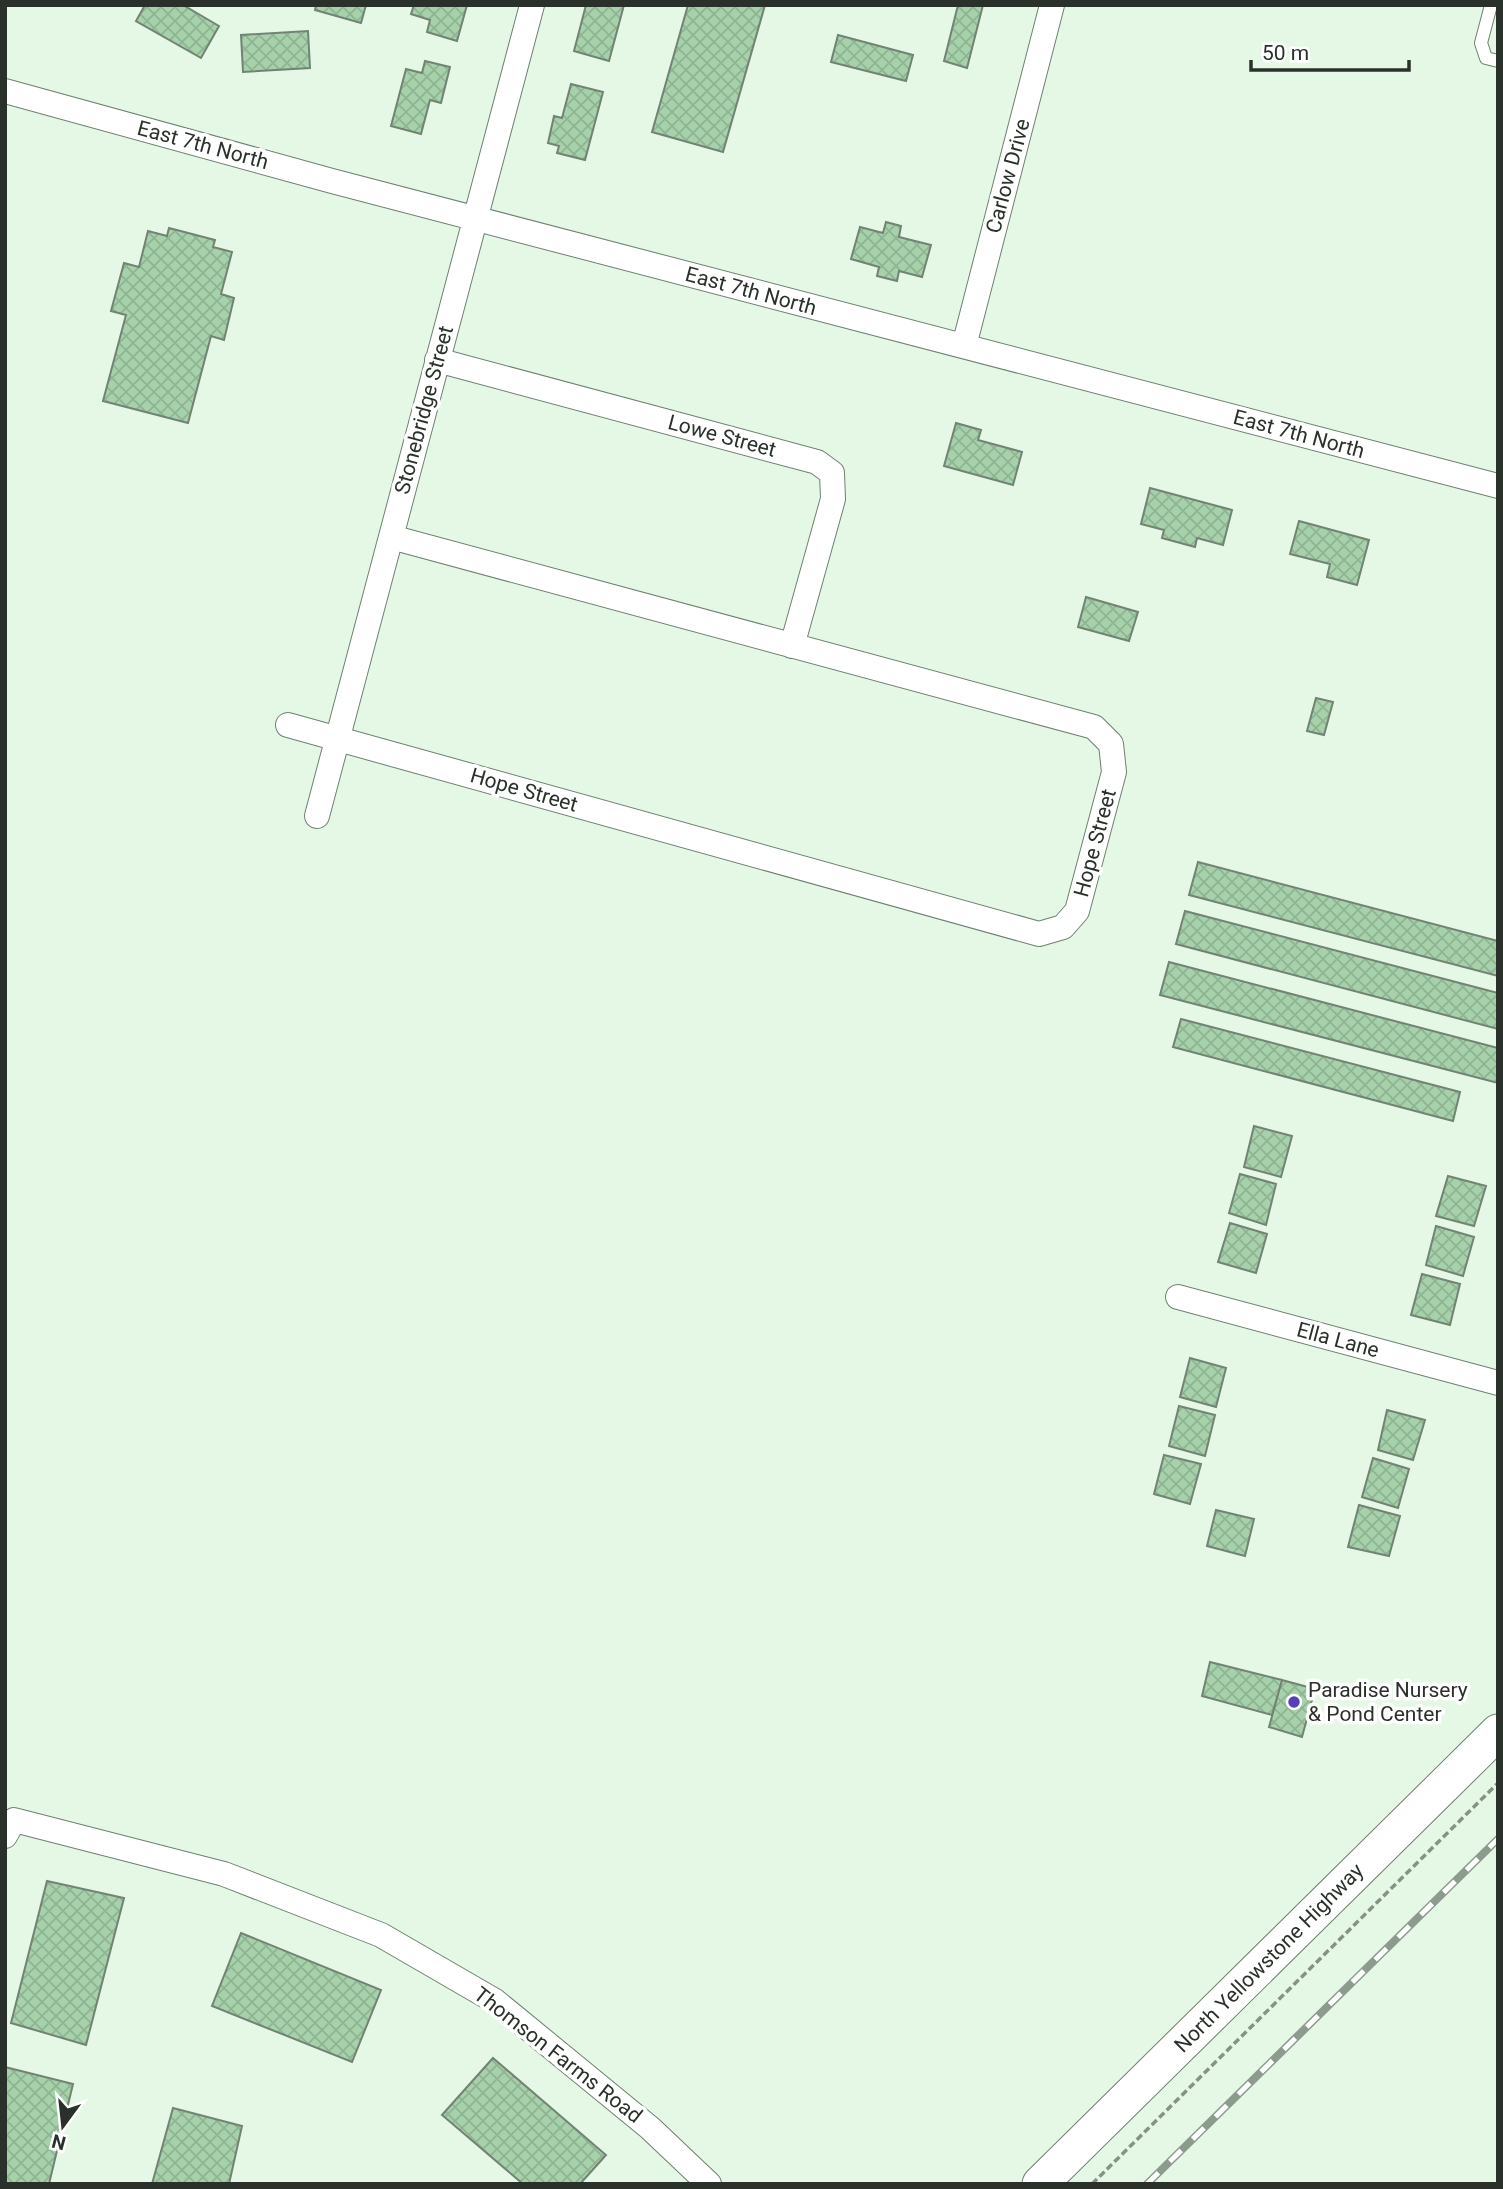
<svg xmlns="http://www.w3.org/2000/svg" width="1503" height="2189" font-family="Roboto,sans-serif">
  <defs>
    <pattern id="building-cross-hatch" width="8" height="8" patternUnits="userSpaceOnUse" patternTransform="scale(1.75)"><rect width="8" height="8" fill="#a6d1aa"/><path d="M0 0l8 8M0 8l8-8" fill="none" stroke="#8fb492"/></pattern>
  </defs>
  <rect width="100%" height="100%" fill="#e5f8e6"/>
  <path fill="url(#building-cross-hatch)" stroke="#728374" stroke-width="2" d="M145,5H183L219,26L201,58L136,21Z
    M316,5H366L361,23L315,10Z
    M414,5H467L457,41L427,32L430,20L411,14Z
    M586,5H624L609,61L574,51Z
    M688,5H765L723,152L652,132Z
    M958,5H983L967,68L944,61Z
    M308,31L310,68L243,72L241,35Z
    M838,35L913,55L906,81L831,62Z
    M425,61L450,67L441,103L430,100L421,134L391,126L406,69L422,73Z
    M571,84L603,92L585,160L557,153L559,146L548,143L554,116L562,118Z
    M886,222L901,226L899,237L931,245L922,277L899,271L897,281L877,276L879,267L851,259L860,227L883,233Z
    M169,228L215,240L213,247L232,252L221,294L234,298L224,340L211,336L188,423L103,401L126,315L111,311L124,263L139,267L148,231L167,236Z
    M956,423L981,430L978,440L1022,452L1013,485L944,466Z
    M1150,488L1232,510L1223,545L1197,538L1195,547L1162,538L1164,530L1141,524Z
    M1299,521L1369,540L1357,585L1327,577L1330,564L1290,554Z
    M1086,597L1138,612L1129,641L1078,627Z
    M1316,698L1333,702L1324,735L1307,731Z
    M1198,862L1498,941V976L1189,895Z
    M1185,911L1498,993V1029L1176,944Z
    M1169,962L1498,1048V1083L1160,995Z
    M1181,1019L1460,1092L1453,1121L1173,1047Z
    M1254,1126L1292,1136L1281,1177L1244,1167Z
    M1240,1174L1276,1184L1266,1225L1229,1213Z
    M1448,1176L1486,1186L1474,1226L1436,1216Z
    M1230,1223L1267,1234L1256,1273L1218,1262Z
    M1436,1226L1474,1237L1463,1276L1426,1265Z
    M1422,1274L1460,1284L1450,1325L1411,1315Z
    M1190,1358L1226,1368L1216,1407L1180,1397Z
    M1179,1406L1215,1415L1205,1456L1169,1446Z
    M1387,1410L1425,1420L1413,1460L1378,1450Z
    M1164,1455L1201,1464L1190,1504L1154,1494Z
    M1373,1458L1409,1469L1398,1508L1362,1497Z
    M1359,1505L1400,1516L1389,1556L1348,1547Z
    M1216,1510L1254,1519L1245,1556L1207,1546Z
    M1210,1662L1282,1680L1272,1715L1202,1696Z
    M1282,1680L1315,1689L1302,1737L1269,1727Z
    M47,1881L124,1898L86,2045L11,2023Z
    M241,1933L381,1990L352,2062L212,2006Z
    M493,2058L606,2155L580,2184H523L442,2115Z
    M5,2067L73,2084L49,2184H5Z
    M173,2108L242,2126L229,2184H152Z"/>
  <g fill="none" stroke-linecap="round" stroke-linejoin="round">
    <defs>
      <path id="service" d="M1491,5L1481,43L1486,58L1498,61"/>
      <path id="minor" d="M5,91L332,181L1498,486
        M964,346L1052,5
        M437,360L817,462L832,473L833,499L792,646
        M288,725L1039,934L1063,927L1077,911L1114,772L1111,744L1094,727L391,537
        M317,816L532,5
        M1178,1297L1498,1383
        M5,1836L14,1820L224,1874L381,1935L495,2001L650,2128L709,2184"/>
      <path id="secondary" d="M1040,2184L1498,1732"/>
    </defs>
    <use href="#service" stroke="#6f8071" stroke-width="14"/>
    <use href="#minor" stroke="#6f8071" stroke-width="26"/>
    <use href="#secondary" stroke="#6f8071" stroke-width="37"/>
    <path stroke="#859285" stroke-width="3.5" stroke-dasharray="7 3.5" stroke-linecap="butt" d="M1092,2184L1498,1783"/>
    <use href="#service" stroke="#fff" stroke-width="12"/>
    <use href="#minor" stroke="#fff" stroke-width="24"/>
    <use href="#secondary" stroke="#fff" stroke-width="35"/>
    <defs>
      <path id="rail" d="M1147,2184L1498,1839"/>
    </defs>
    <use href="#rail" stroke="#8d9b8e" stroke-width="8"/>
    <use href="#rail" stroke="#fff" stroke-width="5" stroke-dasharray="16" stroke-linecap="butt"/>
  </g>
  <circle fill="#5541b9" stroke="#fff" stroke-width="2.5" cx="1294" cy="1702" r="7"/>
  <g text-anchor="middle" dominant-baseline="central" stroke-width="7" stroke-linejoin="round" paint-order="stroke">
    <g font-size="21" fill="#2a312a" stroke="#fff">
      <text transform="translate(203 145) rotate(15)">East 7th North</text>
      <text transform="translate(1008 176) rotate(-75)">Carlow Drive</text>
      <text transform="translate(751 291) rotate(15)">East 7th North</text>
      <text transform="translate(424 410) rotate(-75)">Stonebridge Street</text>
      <text transform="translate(1299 434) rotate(15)">East 7th North</text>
      <text transform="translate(722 436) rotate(15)">Lowe Street</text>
      <text transform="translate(524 790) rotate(16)">Hope Street</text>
      <text transform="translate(1095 843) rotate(-75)">Hope Street</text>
      <text transform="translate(1338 1340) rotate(15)">Ella Lane</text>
      <text transform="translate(1269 1958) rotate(-45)">North Yellowstone Highway</text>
      <text transform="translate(558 2055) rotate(38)">Thomson Farms Road</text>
    </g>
    <g font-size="21" fill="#2a312a" stroke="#fff" text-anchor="start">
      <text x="1308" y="1690">Paradise Nursery<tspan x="1308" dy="24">&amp; Pond Center</tspan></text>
    </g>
  </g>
  <rect width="1503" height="2189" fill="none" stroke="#2a312a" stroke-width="14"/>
  <g transform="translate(63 2126) rotate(195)" stroke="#ffffff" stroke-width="5" paint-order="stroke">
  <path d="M0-5L12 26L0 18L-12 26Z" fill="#2a312a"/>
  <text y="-10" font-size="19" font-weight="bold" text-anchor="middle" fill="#2a312a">N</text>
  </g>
  <path d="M1251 60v10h158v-10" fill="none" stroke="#2a312a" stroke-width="3.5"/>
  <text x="1262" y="60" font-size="21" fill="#2a312a" stroke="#ffffff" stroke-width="5" paint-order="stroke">50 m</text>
</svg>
